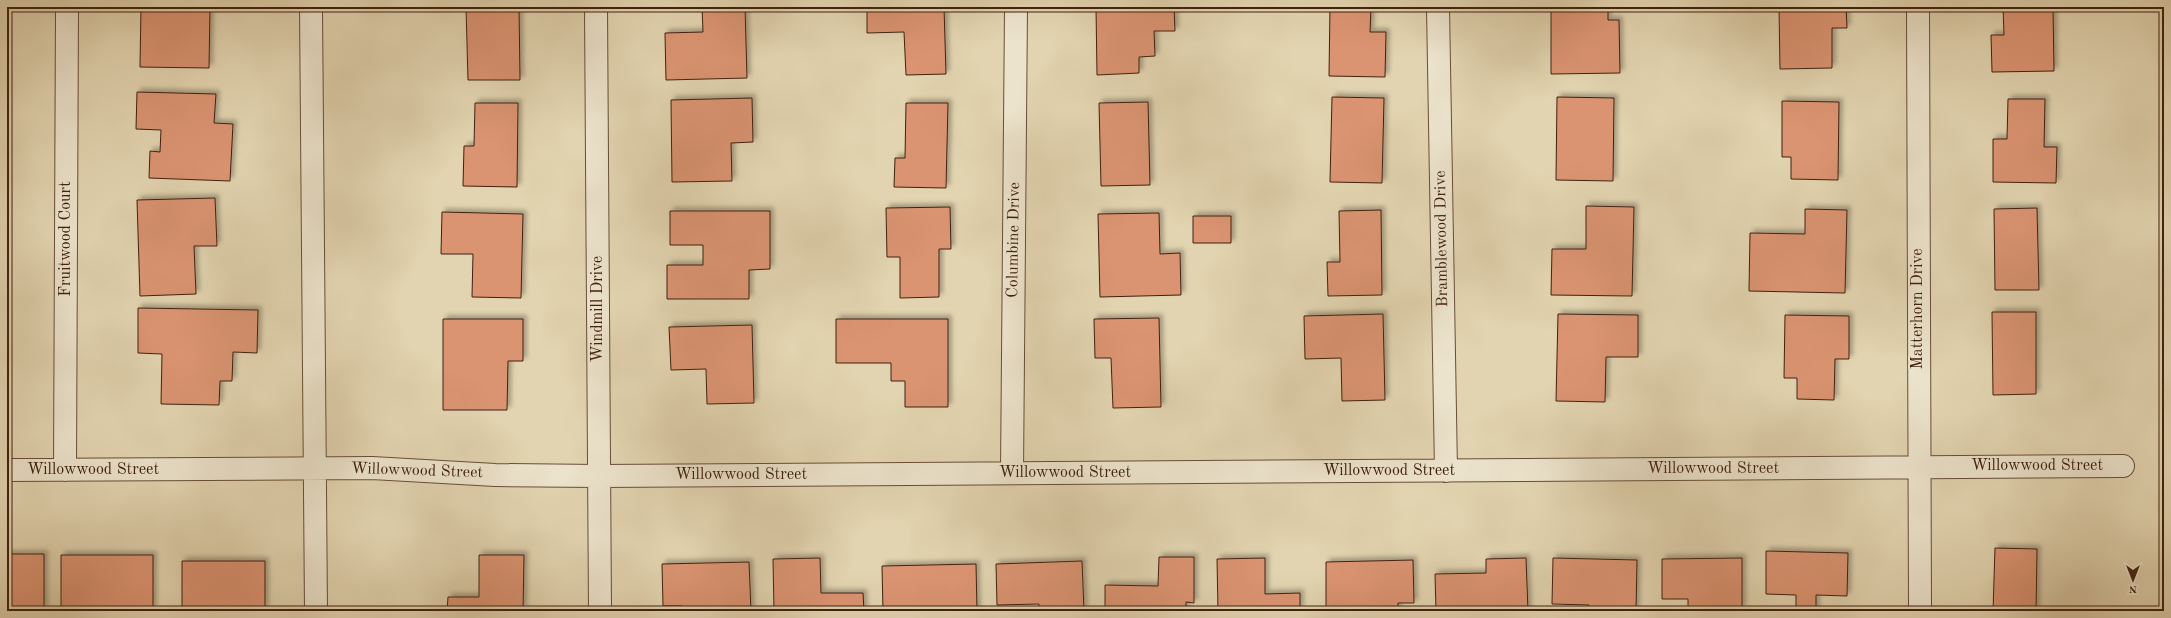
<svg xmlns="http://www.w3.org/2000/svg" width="2171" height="618" font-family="'Old Standard TT',serif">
  <defs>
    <filter id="shadow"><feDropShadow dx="3.5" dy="-3.5" stdDeviation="2" flood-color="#0004"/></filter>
  </defs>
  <rect width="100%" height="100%" fill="#e2d4b0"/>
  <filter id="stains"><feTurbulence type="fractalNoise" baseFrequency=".005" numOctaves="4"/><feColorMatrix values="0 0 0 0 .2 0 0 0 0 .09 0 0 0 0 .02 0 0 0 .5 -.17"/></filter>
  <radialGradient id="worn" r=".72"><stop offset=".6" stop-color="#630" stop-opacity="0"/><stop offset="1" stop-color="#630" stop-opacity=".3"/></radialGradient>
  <path fill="#db9472" stroke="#40210f" filter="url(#shadow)" d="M141,7H210L209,68L140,67Z
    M466,7H519L520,80H468Z
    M702,7H745L747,78L666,80L665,33L703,32Z
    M867,7H944L946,74L906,75L904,32L867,33Z
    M1096,7H1174L1175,31H1154L1155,56L1139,57V73L1097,75Z
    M1330,7H1371L1370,32H1386L1385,77L1329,76Z
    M1551,7H1608V20H1619L1620,73L1551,74Z
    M1779,7H1846L1847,28H1832V68L1780,69Z
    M2003,7H2053L2054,71L1992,72L1991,35H2004Z
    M137,92L216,94L214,123L233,124L230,181L149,178L150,151L160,152L161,130L136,129Z
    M1332,97L1384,98L1382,183L1330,182Z
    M1557,97L1614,98L1613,181L1556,180Z
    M752,98L753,142L731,143L732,181L672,182L671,100Z
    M2008,99H2045L2044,147H2057L2056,183L1993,182V139H2007Z
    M1782,101L1839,102L1838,180L1791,179V157H1782Z
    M1148,102L1150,185L1101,186L1099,103Z
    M475,103H518L517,187L463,186L464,146H474Z
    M906,103H948L946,188L894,187L895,158H905Z
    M215,198L217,246H194L196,294L140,296L137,200Z
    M1586,206L1634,207L1632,296L1551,295L1552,249H1586Z
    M950,207L951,249H939V297L900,298V257H887L886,208Z
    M2037,208L2039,290H1995L1994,209Z
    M1805,209L1847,210L1845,293L1749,291L1750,233L1805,234Z
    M1381,210L1382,295L1328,296L1327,262H1340L1339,211Z
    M670,211H770V269L749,270V299H667V265H703V245H670Z
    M442,212L523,214L521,298L472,297L473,254H441Z
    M1159,213L1160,254L1180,253L1181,295L1100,297L1098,214Z
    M1193,216H1231V243H1193Z
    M138,308L258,310L257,353L233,352L232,381H220L219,405L161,404L162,354L138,353Z
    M1992,312H2036V394L1993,395Z
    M1383,314L1385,400L1342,401L1341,358L1305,359L1304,316Z
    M1558,314L1638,315V357H1606L1605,402L1556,401Z
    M1785,315L1849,316V359H1835L1834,400L1797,399V378H1784Z
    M1159,318L1161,407L1113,408L1111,358H1095L1094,319Z
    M443,319H523V361H508L507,410H443Z
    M836,319H948V407H905V381H891V363H836Z
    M752,325L754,403L707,404L706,369L671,370L669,327Z
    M1995,548L2037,549L2036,611H1993Z
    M1766,551L1848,553L1847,596L1816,595V611H1796V595L1766,594Z
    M7,554H44V611H7Z
    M61,555H153V611H61Z
    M479,555H524L523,611H447L448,597H479Z
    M1159,557H1194V603L1186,602V611H1105V585L1158,586Z
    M820,558L821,593H863L864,611H774L773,559Z
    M1265,558V594L1300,593V611H1218L1217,559Z
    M1526,558L1528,611H1436L1435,574L1486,573V559Z
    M1553,558L1637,560L1636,611H1589V605L1552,604Z
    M1742,558V610L1688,611V599H1662V559Z
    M1413,560L1414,603H1398V611H1326V562Z
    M182,561H265V611H182Z
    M1082,561L1084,611H1039V604L997,605L996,564Z
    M749,562L751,611H683L682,606H663L662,564Z
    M976,564L977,611H883L882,566Z"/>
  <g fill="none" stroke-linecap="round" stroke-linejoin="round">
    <defs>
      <path id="minor" d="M311,7L316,611
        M596,7L600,611
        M1438,7L1446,471
        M1918,7L1920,611
        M7,470L372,468L495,475L599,476L2123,466
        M65,470L67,7
        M1012,473L1016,7"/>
    </defs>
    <use href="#minor" stroke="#684e37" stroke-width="24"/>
    <use href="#minor" stroke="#ece3cc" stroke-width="22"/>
  </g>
  <g text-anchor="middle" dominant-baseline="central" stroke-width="3.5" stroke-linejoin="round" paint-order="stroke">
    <g font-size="16" fill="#40210f" stroke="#ece3cc">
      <text transform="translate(66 239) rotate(-90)">Fruitwood Court</text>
      <text transform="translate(1442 239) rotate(-91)">Bramblewood Drive</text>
      <text transform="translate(1014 240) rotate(-89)">Columbine Drive</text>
      <text transform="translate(598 309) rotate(-90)">Windmill Drive</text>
      <text transform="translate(1918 309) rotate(-90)">Matterhorn Drive</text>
      <text x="2037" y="466">Willowwood Street</text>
      <text x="1713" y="469">Willowwood Street</text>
      <text x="93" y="470">Willowwood Street</text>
      <text transform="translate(417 471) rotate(2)">Willowwood Street</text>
      <text x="1389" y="471">Willowwood Street</text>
      <text x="1065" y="473">Willowwood Street</text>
      <text x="741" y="475">Willowwood Street</text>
    </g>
  </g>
  <rect width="2171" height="618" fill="none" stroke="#e2d4b0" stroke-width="24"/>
  <rect x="8" y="8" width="2155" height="602" fill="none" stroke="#40210f" stroke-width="2"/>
  <rect x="12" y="12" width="2147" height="594" fill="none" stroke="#40210f"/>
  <g transform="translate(2133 580) rotate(180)" stroke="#ece3cc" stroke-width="3" paint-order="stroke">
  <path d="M0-3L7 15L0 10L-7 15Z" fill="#40210f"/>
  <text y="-6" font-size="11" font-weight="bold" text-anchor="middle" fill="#40210f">N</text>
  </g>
  <rect width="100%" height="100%" filter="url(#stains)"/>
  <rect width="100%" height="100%" fill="url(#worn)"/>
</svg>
